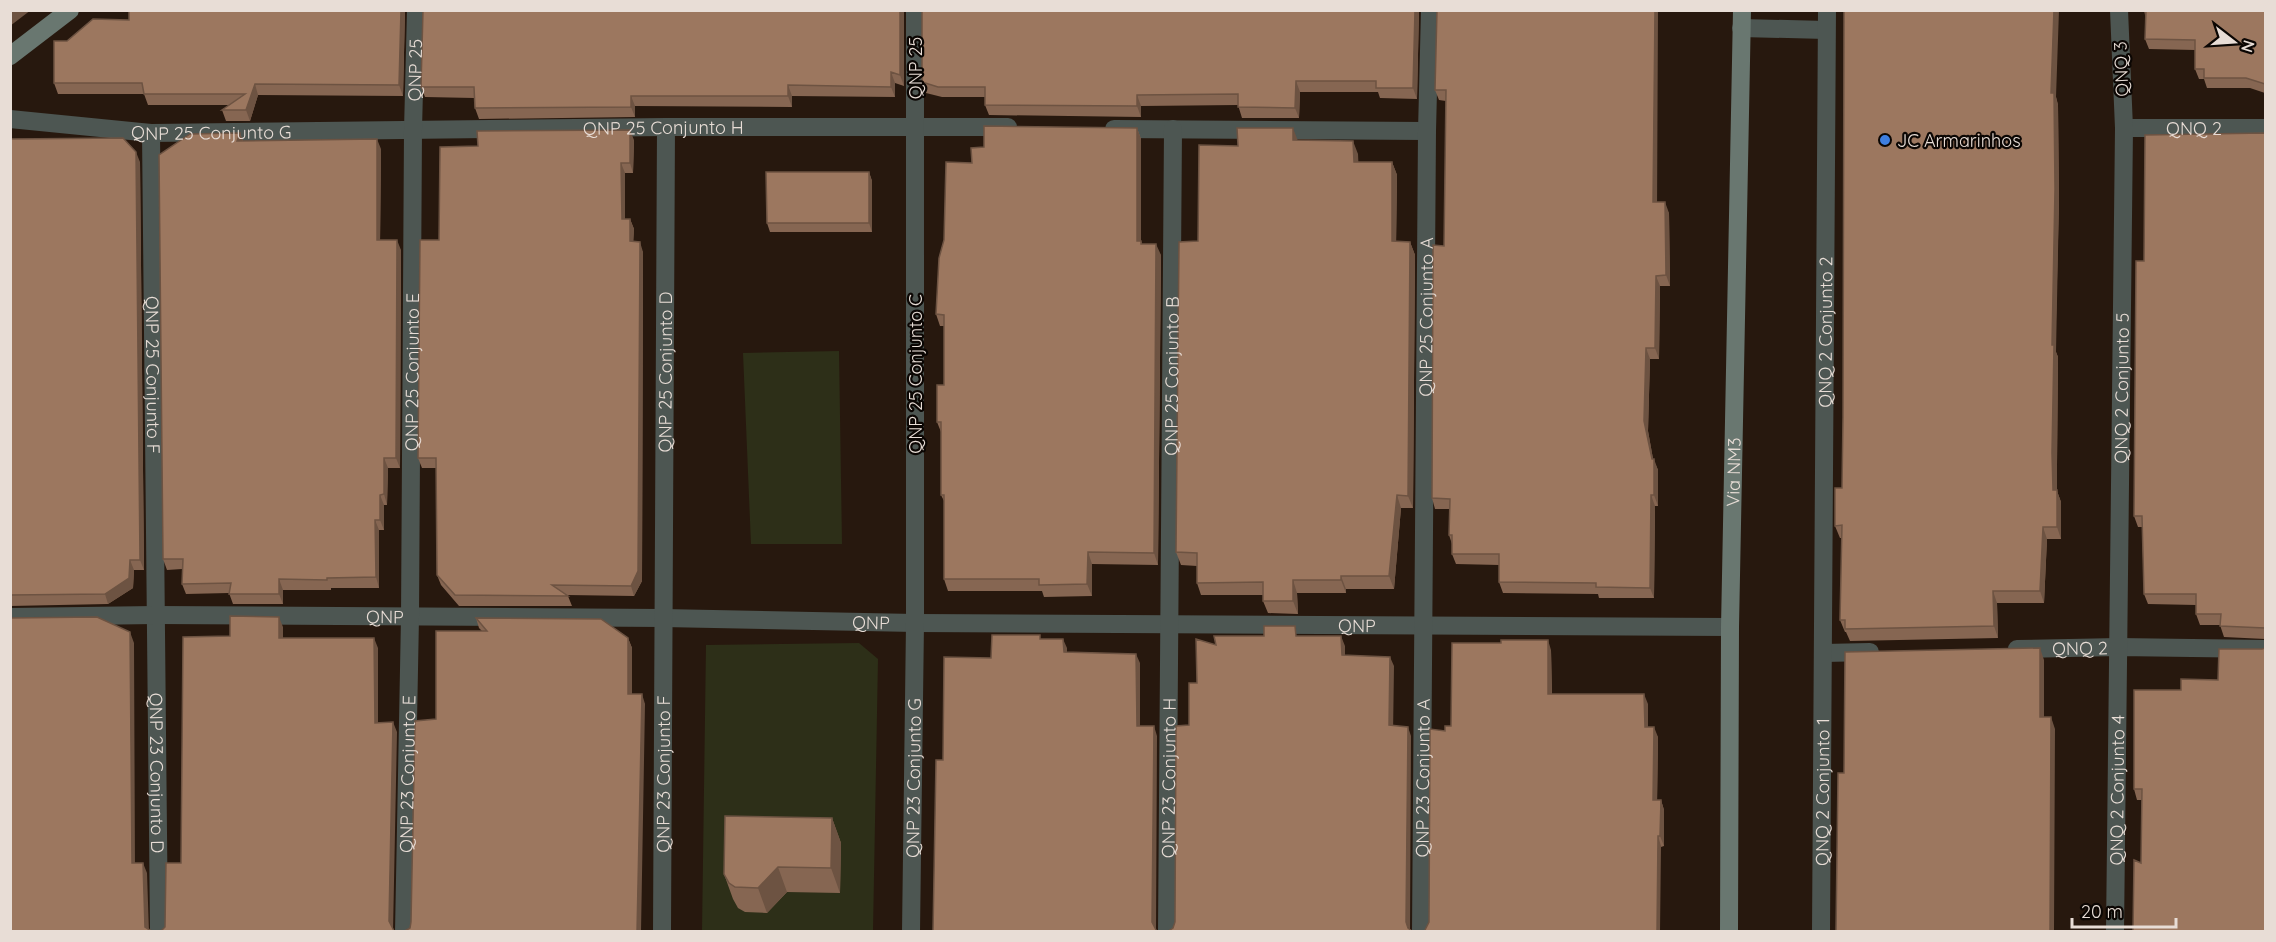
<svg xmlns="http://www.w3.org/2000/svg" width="2276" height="942" font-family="Quicksand,sans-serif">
  <rect width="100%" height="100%" fill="#27180e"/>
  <path fill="#2d2f18" d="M839,351L842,544H751L743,353Z
    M859,643L878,659L873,931L702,932L706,645Z"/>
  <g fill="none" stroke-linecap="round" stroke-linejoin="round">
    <g stroke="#4d5652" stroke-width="18">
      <path d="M1741,28L1826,30"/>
      <path id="s1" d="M10,119L151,133L666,127H1008"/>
      <path id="s2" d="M2124,128H2266"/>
      <path d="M1114,129L1427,131"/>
      <path id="s3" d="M151,133L159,932"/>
      <path id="s4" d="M10,617L155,615L663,618L915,623L1730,627"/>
      <path id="s5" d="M2017,649L2118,647L2266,649"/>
      <path d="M1824,653L1870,652"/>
      <path id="s6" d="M404,932L410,617L413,130L416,10"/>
      <path id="s7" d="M662,932L666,127"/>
      <path id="s8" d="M911,932L915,623V10"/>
      <path id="s9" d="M1167,932L1173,129"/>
      <path id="s10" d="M1421,932L1427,131L1430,10"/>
      <path id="s11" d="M1821,932L1827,10"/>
      <path id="s12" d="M2115,932L2124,128L2119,10"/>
    </g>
    <g stroke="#697770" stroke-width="18">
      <path d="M10,56L70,10"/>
      <path id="s13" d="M1729,932L1730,627L1742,10"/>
    </g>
  </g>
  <path fill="#866652" d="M129,10H405L403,96L258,95L250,121H226L222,110L230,105H148L144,94H58L54,83L67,41L129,20Z
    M423,10H904V86L895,83V97L792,96V107L635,106V117L479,119L475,108L474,98L425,97L421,87Z
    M922,10H1419L1417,99L1380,98L1378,92H1300L1299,118H1242L1238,105L1141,106V117L989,115L985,105V97H942L926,93L922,82Z
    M1437,10L1669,213L1670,286H1660L1659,359H1650L1648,431L1653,459L1658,470V506H1655L1654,598H1599L1598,594L1503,593L1499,582V565L1456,564L1452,554V544L1449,535L1450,509H1435L1432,498L1444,246L1446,101L1439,100L1435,90Z
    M2144,10H2265V93L2250,88H2207L2204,79H2199L2195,69V50L2149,49L2145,39V15Z
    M2056,97L2058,105L2059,201L2056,322V352L2058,357L2057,465V491L2061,502V539H2047L2044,603H1997L1998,638L1850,641L1846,632H1845L1840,620L1842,538H1840L1835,526L1842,488L1843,417Z
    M1137,128L1141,139V241L1142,244L1161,255L1158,565L1092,564V596L1044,597L1042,591H948L944,579V501L941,495V432L937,422L944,385V326H940L936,314L972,163L984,147Z
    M240,133L243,141L381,149L380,240L401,250L400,468H388L387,505H384V530H379V588H331V590H283V604H233L229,593L186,594L182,584V569L167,570L163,559Z
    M2265,133V639L2224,637L2220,625H2200L2196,614V605L2148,604L2144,594L2142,527H2138L2134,516L2144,261Z
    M10,139L140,162L144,570H134L133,588L108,604L10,606Z
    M634,140L633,173H625V219H630L634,229L633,241L643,252L642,581L634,596L567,595L568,596L572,606H459L441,585L437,575L436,468H422L418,458L478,146Z
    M1298,140L1358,154V162H1392L1397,175L1396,241L1410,242L1415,255L1413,508H1401L1394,589H1346V593H1297L1298,614L1268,613L1263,601V595H1201L1197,583V566L1181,565L1176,552L1198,241L1238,146Z
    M869,172L872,181V232H770L767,223Z
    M476,618L628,638L632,648V694L645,704L410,928L411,922L436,719L482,631L479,628Z
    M2262,649L2141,863L2142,800H2137L2134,789L2181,690L2218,680Z
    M1551,650L1552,694L1648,704V727L1658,737L1657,800H1661L1664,810V846L1429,922L1445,731Z
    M832,818L841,843L840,893L787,892L767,913L745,912L738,908L733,899L724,874Z"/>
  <path fill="#6d5342" d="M13,10H31L10,26V12Z
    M401,10H405L403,96L399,85Z
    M900,10H904V86L900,75Z
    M1415,10H1419L1417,99L1413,88Z
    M1655,10H1658L1657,213L1653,202Z
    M2054,10H2059L2056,97L2058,105L2059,201L2056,352L2058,357L2057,465V491L2061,502V539L2057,527L2053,490L2052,453L2051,93Z
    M891,72L895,83V97L891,87Z
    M1296,81L1300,92L1299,118L1295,108Z
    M255,84L258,95L250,121L246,110Z
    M788,85L792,96V107L788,96Z
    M1137,95L1141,106V117L1137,106Z
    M631,96L635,106V117L631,107Z
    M1137,128L1141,139V241L1145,253L1137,241Z
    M1293,128L1298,141L1293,140Z
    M630,130L634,140L633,173L630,163Z
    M240,133L243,143L237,141Z
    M377,139L381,149L380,250L377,240Z
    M1353,141L1358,154L1359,175L1354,162Z
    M136,152L140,162L144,570L140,560Z
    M1392,162L1397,175L1396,254L1392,241Z
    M621,163L625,173V229L622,219Z
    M869,172L872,181V232L869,223Z
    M1665,202L1669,213L1670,286L1666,275Z
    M630,219L634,229L633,251L630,241Z
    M397,240L401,250L400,468L396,458Z
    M640,242L643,252L642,581L634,596L631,586Z
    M1410,242L1415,255L1413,508L1408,496Z
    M1156,244L1161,255L1158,565L1154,553Z
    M1656,276L1660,286L1659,359L1655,348Z
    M1646,348L1650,359L1648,431L1654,464V459L1658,470V506L1654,495L1652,459L1644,421Z
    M384,458L388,468L387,505L384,494Z
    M380,495L384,505V530L380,520Z
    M1397,495L1401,508L1394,589L1389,576Z
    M1651,495L1655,506L1654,598L1650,588Z
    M375,520L379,530V588L376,577Z
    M2043,527L2047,539L2044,603L2040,591Z
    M1088,552L1092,564V596L1087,584Z
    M130,560L134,570L133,588L108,604L105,594Z
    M1341,576L1346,589V593L1341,580Z
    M279,579L283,590V604L279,594Z
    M1293,580L1297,593L1298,614L1293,601Z
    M1993,591L1997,603L1998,638L1994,626Z
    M279,617L283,627V649L279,638Z
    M130,632L134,643L135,873L132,863Z
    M1341,636L1345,646V665L1342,655Z
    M374,638L378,648V733L375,723Z
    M628,638L632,648V704L628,694Z
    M1063,639L1067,648V662L1064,652Z
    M1548,640L1551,650L1552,704L1548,694Z
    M2040,648L2044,660V729L2040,717Z
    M1136,654L1140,663V736L1137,726Z
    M1390,657L1394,666L1393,735L1389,725Z
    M642,694L645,704L641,932H637Z
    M1644,694L1648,704V737L1645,727Z
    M2051,717L2055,729L2054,932H2050Z
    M393,722L397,732L393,932L389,921Z
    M1154,726L1157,736L1156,932L1152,922Z
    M1408,727L1411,736L1410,932L1406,922Z
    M1654,727L1658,737L1657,810L1653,800Z
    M1661,800L1664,810V846L1660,836Z
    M832,818L841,843L840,893L831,868Z
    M1658,836L1661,846L1660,932H1657Z
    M143,863L147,873L149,932L145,927Z
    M778,867L787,892L767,913L758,888Z"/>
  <path fill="#9c775f" stroke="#6d5342" stroke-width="1.5" d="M129,10H401L399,85L255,84L246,110H222L245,94H144L142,83H54V41H67L93,19L129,20Z
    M423,10H900V75L891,72V87L788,85V96H631V107L475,108L474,87H421Z
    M922,10H1415L1413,88H1376V81H1296L1295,108L1238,107V94L1137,95V106L985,105V87H938L922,82Z
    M1437,10H1655L1653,202H1665L1666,275L1656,276L1655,348H1646L1644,421L1652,459H1654V495H1651L1650,588L1596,587V583L1499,582V554H1452V535H1449L1450,499L1432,498L1433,245L1444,246L1446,90H1435Z
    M1844,10H2054L2051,93H2054L2055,189L2052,345H2054L2052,453L2053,490H2057V527H2043L2040,591H1993L1994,626L1845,629V620H1840L1842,525L1835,526V488H1842L1843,417Z
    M2146,10H2265V84L2246,78H2204V69H2195V40L2145,39Z
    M984,126L1137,128V241H1141V244H1156L1154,553L1088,552L1087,584L1039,585V579H944V495H941V422H937V385H944V315L936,314L939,258L944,240L946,162L972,163L971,148L984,147Z
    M1237,128H1293V140L1353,141L1354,162H1392V241L1410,242L1408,496L1397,495L1389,576H1341V580H1293V601H1263V582L1197,583V553L1176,552L1179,242L1198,241L1199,145L1238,146Z
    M630,130V163H621L622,219H630V241L640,242L638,571L631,586L552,585L568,596L455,595L437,575L436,458H418L420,240H439L440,147L478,146L477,131Z
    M240,133L237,141L377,139V240H397L396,458H384V494L380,495V520H375L376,577L327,578V580L279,579V594H229L231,583L182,584L183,559H163L159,155L190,134Z
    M2265,133V628L2220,626L2221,614H2196V594H2144L2142,516H2134L2136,261H2144L2145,135Z
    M123,138L136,152L140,560H130L129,578L105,594L10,595V139Z
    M766,172H869V223H767Z
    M230,616L279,617V638H374L375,723L393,722L389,921L394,931L396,932H160L165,927L166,863H181L183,637L230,636Z
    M97,617L130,632L132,863H143L145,927L153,932H10V618Z
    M476,618L601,619L628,638V694H642L637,932H403L410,928L411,922L415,721L436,719V631H487Z
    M1264,626H1295L1296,636H1341L1342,655L1390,657L1389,725L1408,727L1406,922L1408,928L1413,932H1167L1173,928L1175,922L1176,726L1189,725V683H1197L1196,639L1216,645L1214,636H1264Z
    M992,635H1040V639H1063L1064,652L1136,654L1137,726H1154L1152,922L1157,932H933L936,760H943L944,657L991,658Z
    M1501,640H1548V694H1644L1645,727H1654L1653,800H1661L1660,836H1658L1657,932H1424L1429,922L1430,729L1445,731V726H1451L1452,643H1501Z
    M2040,648V717H2051L2050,932H1836L1838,773H1844L1845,652Z
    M2265,648V932H2133L2134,860L2141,863L2142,789H2134V690H2181V679L2218,680L2219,649H2262Z
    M725,816L832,818L831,868L778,867L758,888L735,887L729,883L724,874Z"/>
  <circle fill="#3f7fe0" stroke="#0b0603" stroke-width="2" cx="1885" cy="140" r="6"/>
  <g text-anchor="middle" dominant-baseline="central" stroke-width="4.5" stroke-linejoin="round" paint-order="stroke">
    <g font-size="18" fill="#e8ddd6" stroke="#0b0603">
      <text transform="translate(915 68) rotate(-90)">QNP 25</text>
      <text transform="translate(2121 69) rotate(-92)">QNQ 3</text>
      <text stroke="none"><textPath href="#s6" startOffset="862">QNP 25</textPath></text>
      <text stroke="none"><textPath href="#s1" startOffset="654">QNP 25 Conjunto H</textPath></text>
      <text stroke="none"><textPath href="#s2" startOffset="70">QNQ 2</textPath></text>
      <text stroke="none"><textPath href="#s1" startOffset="202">QNP 25 Conjunto G</textPath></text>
      <text stroke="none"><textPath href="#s10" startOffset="615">QNP 25 Conjunto A</textPath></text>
      <text stroke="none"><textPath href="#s11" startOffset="600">QNQ 2 Conjunto 2</textPath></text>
      <text stroke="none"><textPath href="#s7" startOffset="560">QNP 25 Conjunto D</textPath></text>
      <text stroke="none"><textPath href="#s6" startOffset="560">QNP 25 Conjunto E</textPath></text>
      <text stroke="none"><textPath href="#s3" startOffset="242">QNP 25 Conjunto F</textPath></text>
      <text transform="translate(915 374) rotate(-90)">QNP 25 Conjunto C</text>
      <text stroke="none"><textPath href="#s9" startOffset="556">QNP 25 Conjunto B</textPath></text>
      <text stroke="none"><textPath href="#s12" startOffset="544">QNQ 2 Conjunto 5</textPath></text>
      <text stroke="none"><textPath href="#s13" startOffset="460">Via NM3</textPath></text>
      <text stroke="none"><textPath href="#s4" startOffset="375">QNP</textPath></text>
      <text stroke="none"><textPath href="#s4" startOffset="861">QNP</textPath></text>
      <text stroke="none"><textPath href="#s4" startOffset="1347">QNP</textPath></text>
      <text stroke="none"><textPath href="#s5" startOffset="63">QNQ 2</textPath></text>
      <text stroke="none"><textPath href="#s3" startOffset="640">QNP 23 Conjunto D</textPath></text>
      <text stroke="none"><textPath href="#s6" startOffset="158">QNP 23 Conjunto E</textPath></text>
      <text stroke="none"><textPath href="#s7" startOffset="158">QNP 23 Conjunto F</textPath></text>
      <text stroke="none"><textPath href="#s8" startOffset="154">QNP 23 Conjunto G</textPath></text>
      <text stroke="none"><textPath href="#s9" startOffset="154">QNP 23 Conjunto H</textPath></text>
      <text stroke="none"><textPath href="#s10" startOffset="154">QNP 23 Conjunto A</textPath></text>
      <text stroke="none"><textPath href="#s12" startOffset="142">QNQ 2 Conjunto 4</textPath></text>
      <text stroke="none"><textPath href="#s11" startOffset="140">QNQ 2 Conjunto 1</textPath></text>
    </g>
    <g font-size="18" fill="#e8ddd6" stroke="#0b0603" text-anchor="start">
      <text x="1897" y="140">JC Armarinhos</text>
    </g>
  </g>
  <rect width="2276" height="942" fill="none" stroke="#e8ddd6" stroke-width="24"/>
  <g transform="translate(2234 42) rotate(107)" stroke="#0b0603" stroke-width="4.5" paint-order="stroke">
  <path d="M0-4.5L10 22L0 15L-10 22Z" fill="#e8ddd6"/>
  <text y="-9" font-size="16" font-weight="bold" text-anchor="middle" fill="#e8ddd6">N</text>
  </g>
  <path d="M2072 918v9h104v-9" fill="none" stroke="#e8ddd6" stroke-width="3"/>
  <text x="2081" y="918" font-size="18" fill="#e8ddd6" stroke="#0b0603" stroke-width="4.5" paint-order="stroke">20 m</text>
</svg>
